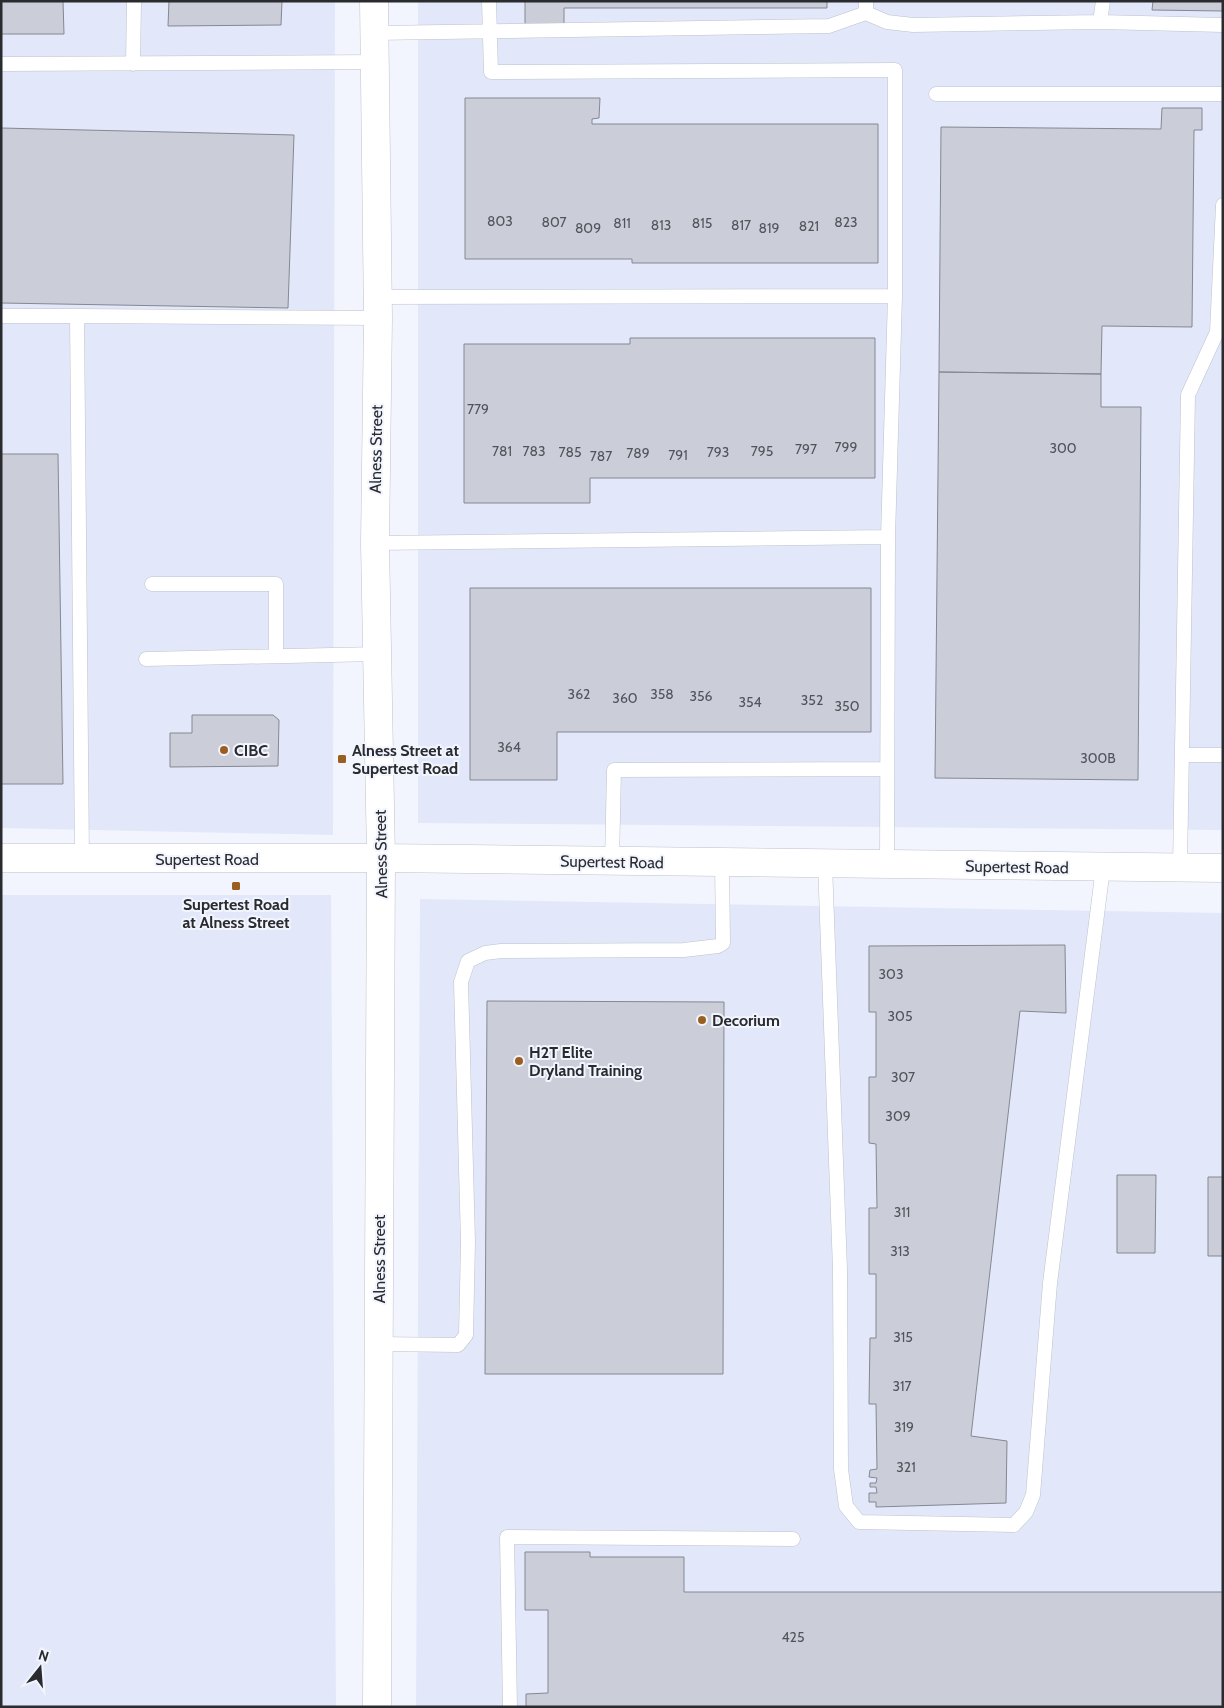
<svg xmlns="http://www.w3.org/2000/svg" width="1224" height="1708" font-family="Cabin,sans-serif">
  <rect width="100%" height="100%" fill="#f2f5fe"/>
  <path fill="#e2e8fa" d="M1,1H335L333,835L1,828Z
    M418,1H1223V830L418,823Z
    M1,895H331L336,1707H1Z
    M420,899L1223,913V1707H416Z"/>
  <path fill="#cbced9" stroke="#848892" d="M1,1H63L64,34H1Z
    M169,1H282L281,25L168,26Z
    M525,1H827V8H564V27H525Z
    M1153,1H1223V11L1152,10Z
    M465,98H600L599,118L592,119V124H878V263H632V259H465Z
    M1162,108H1202V130H1194L1192,327L1102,326L1101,374L939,372L941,127L1161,129Z
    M1,128L294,135L288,308L1,303Z
    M630,338H875V478H590V503H464V344H630Z
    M939,372L1101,374V407H1141L1138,780L935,778Z
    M1,454H58L63,784H1Z
    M470,588H871V732H557V780H470Z
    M192,715H273L279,720L278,766L170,767V733H192Z
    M1065,945L1066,1013L1020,1011L971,1436L1007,1441L1006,1503L876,1507V1502H869V1493H877L876,1487H870V1483H876L877,1478L869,1477L870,1470L877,1469L876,1404H869L870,1338H876V1274H869V1208H877L876,1144L869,1143V1077H876V1012H869V946Z
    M487,1001L724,1002L723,1374H485Z
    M1117,1175H1156L1155,1253H1117Z
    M1208,1177H1223V1256H1208Z
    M525,1552H590V1557H684V1592H1223V1707H526V1694L548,1693V1610H525Z"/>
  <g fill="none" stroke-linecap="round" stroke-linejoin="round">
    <defs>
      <path id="lane" d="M866,1V13L887,22L913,25L1100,22
        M1103,1L1100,22L1223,25
        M374,33L829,26L866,13
        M1,64L374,62
        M133,64L134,1
        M936,94H1223
        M376,297L895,296V70L491,72L489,1
        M1,316H77
        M375,543L888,537
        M152,584H276V656
        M146,659L377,654
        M1182,755H1223
        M82,859L77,316L378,318
        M612,862L614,770L887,769
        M825,864L840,1269L841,1469L846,1506L859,1522L1014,1525L1026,1512L1033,1495L1050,1283L1103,868
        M887,865L888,537L895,296
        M1180,867L1188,395L1217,332L1223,205
        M379,1344L458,1345L466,1335L468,1242L461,982L468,961L485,953L501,951L684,950L718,946L723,943L722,863
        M510,1707L507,1537L793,1539"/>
      <path id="street" d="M374,1L378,318L375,543L381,858L377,1707
        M1,858H381L1223,868"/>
    </defs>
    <use href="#lane" stroke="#bec1cc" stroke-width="15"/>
    <use href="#street" stroke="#bec1cc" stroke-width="29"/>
    <use href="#lane" stroke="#fff" stroke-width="14"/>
    <use href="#street" stroke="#fff" stroke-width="28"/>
  </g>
  <g fill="#9b5e21" stroke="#f2f5fe" stroke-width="2">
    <circle cx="224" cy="750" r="5"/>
    <rect x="337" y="754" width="10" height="10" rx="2.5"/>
    <rect x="231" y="881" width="10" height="10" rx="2.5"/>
    <circle cx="702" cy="1020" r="5"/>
    <circle cx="519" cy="1061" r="5"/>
  </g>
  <g text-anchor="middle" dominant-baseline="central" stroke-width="4" stroke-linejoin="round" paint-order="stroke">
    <g font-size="14" fill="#52545a">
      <text x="500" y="221">803</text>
      <text x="554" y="222">807</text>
      <text x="846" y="222">823</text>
      <text x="622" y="223">811</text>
      <text x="702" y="223">815</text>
      <text x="661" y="225">813</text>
      <text x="741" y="225">817</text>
      <text x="809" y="226">821</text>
      <text x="588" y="228">809</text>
      <text x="769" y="228">819</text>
      <text x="478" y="409">779</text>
      <text x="846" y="447">799</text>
      <text x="1063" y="448">300</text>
      <text x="806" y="449">797</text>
      <text x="502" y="451">781</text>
      <text x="534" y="451">783</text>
      <text x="762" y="451">795</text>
      <text x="570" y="452">785</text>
      <text x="718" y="452">793</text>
      <text x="638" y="453">789</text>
      <text x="678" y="455">791</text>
      <text x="601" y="456">787</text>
      <text x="579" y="694">362</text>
      <text x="662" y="694">358</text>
      <text x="701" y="696">356</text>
      <text x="625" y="698">360</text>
      <text x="812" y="700">352</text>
      <text x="750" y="702">354</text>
      <text x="847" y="706">350</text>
      <text x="509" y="747">364</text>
      <text x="1098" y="758">300B</text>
      <text x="891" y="974">303</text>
      <text x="900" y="1016">305</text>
      <text x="903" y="1077">307</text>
      <text x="898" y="1116">309</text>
      <text x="902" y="1212">311</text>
      <text x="900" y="1251">313</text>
      <text x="903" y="1337">315</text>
      <text x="902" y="1386">317</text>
      <text x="904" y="1427">319</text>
      <text x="906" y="1467">321</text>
      <text x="793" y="1637">425</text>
    </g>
    <g font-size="16" fill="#292b2f" stroke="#f2f5fe">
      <text transform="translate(376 449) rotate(-89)">Alness Street</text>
      <text transform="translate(381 854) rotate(-91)">Alness Street</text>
      <text x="207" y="859">Supertest Road</text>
      <text transform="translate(612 862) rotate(1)">Supertest Road</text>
      <text transform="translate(1017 867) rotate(1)">Supertest Road</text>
      <text transform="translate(379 1259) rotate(-90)">Alness Street</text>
    </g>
    <g font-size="16" font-weight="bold" fill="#292b2f" stroke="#f2f5fe" text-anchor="start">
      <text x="234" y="750">CIBC</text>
      <text x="352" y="750">Alness Street at<tspan x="352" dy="18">Supertest Road</tspan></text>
      <text x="236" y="904" text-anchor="middle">Supertest Road<tspan x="236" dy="18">at Alness Street</tspan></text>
      <text x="712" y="1020">Decorium</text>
      <text x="529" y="1052">H2T Elite<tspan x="529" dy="18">Dryland Training</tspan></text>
    </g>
  </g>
  <rect width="1224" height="1708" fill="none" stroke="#292b2f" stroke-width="5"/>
  <g transform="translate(40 1668) rotate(17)" stroke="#f2f5fe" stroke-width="4" paint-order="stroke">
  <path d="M0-4L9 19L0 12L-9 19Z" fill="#292b2f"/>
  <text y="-8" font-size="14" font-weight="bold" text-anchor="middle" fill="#292b2f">N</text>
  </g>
</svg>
